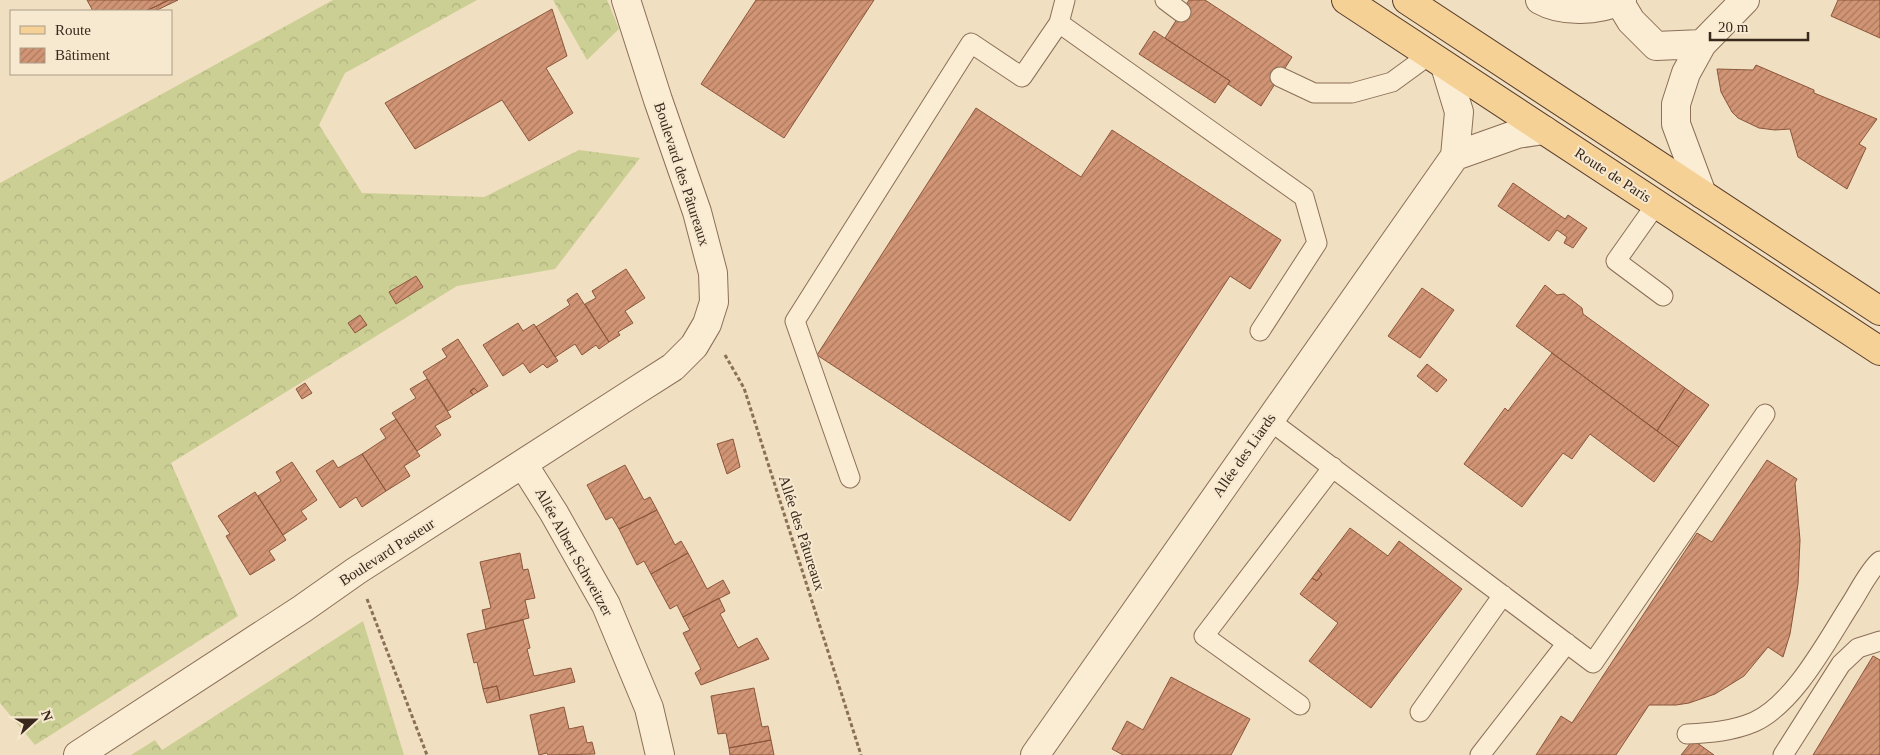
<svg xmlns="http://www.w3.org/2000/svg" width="1880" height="755" font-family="'Times New Roman',serif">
  <defs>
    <pattern id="forest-crowns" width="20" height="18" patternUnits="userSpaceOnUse" patternTransform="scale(1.25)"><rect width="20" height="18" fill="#cccf94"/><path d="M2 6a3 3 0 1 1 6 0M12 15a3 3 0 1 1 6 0" fill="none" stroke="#b0b27f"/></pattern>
    <pattern id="building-hatch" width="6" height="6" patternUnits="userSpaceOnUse" patternTransform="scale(1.25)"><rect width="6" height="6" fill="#d19474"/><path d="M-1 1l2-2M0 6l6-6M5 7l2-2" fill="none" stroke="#ab795e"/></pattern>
  </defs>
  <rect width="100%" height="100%" fill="#f0dfc0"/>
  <path fill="url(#forest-crowns)" d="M333,0H477L345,73L319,125L362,193L484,197L579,150L640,158L555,269L457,286L171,463L238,616L35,745L0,703V183Z
    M553,0H607L619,29L587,60Z
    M363,621L404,755H131L155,740L162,750Z"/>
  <path fill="url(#building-hatch)" stroke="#8b563c" d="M87,0H169L146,11H93Z
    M169,0H178L155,11H146Z
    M756,0H874L784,138L701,84Z
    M1189,0H1205L1292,57L1261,106L1228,84L1230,81L1165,38Z
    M1838,0H1880V38L1831,16Z
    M552,9L567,56L546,68L573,113L529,141L502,100L415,149L385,103Z
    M1154,31L1230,81L1215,103L1139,54Z
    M1756,65L1814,90V93L1877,119L1859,144L1866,148L1847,189L1798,157L1790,129L1775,130L1759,128L1738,118L1732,112L1721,92L1717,69L1753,70Z
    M976,108L1081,177L1112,130L1281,240L1250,289L1230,276L1070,521L817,355Z
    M1513,183L1565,219L1568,215L1587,228L1573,248L1564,243L1567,237L1557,230L1549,241L1498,206Z
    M626,269L645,298L625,311L633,323L618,332L620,335L609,342L585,304L596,298L592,291Z
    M416,276L423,287L396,304L389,292Z
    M1545,285L1557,295L1564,294L1582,308L1583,314L1685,388L1657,431L1516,326Z
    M1422,288L1454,310L1420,358L1388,336Z
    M577,293L609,342L599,349L596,345L582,355L575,344L555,357L536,327L570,305L567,300Z
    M360,315L367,325L355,333L348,323Z
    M518,323L523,331L534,324L558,361L547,368L543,364L530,373L523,363L503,376L483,345Z
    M458,339L488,386L478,392L474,388L470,391L473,395L448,411L423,372L447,357L442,349Z
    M1552,353L1679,447L1654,482L1590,434L1572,459L1563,453L1522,507L1464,464L1505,408L1508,411Z
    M1427,364L1447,380L1437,392L1417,376Z
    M427,379L451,417L435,426L441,435L417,451L392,413L416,398L410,389Z
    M305,383L312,393L302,399L296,389Z
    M474,388L478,392L473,395L470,391Z
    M1685,388L1709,405L1679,447L1657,431Z
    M396,419L420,456L404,466L410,476L386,491L362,454L386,438L380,429Z
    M733,439L740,467L727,474L717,444Z
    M362,454L386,491L362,507L356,497L340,508L316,471L333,460L338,468Z
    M1767,460L1797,479L1795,483L1800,540L1798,584L1790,634L1783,657L1768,647L1744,676L1715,694L1689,703L1676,705H1649L1616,755H1536L1561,716L1572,723L1697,533L1712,542Z
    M292,462L317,500L301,511L307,519L283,535L258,496L281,481L276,472Z
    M625,465L644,500L650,497L657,510L619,529L612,517L606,520L587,485Z
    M255,492L286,540L269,551L275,560L250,575L226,536L230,534L218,516Z
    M657,510L675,545L681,541L688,553L651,574L644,561L637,565L619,529Z
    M1350,528L1388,556L1399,541L1462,589L1371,708L1309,661L1338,623L1300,594L1312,578L1317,581L1322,574L1318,570Z
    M520,553L523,570L528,569L535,598L525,600L529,618L486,629L482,610L491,608L480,562Z
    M688,553L707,589L723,580L730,593L683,617L677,605L670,609L651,574Z
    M1318,570L1322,574L1317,581L1312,578Z
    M719,598L725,611L720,614L738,648L757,638L769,659L701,685L695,673L701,669L683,633L690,630L683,617Z
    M523,620L530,648L527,649L534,676L571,668L575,682L500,700L497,686L483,689L477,662L474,663L467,634Z
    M1873,656L1880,660V755H1813Z
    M1171,677L1250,719L1231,755H1123L1112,749L1127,721L1143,730Z
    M497,686L500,700L487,703L483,689Z
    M754,688L762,727L768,726L771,740L729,748L726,733L718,734L711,696Z
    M564,707L569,729L583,726L587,743L592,742L595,754L548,755L547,753L539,755L530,715Z
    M771,740L774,755H730L729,748Z
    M1693,740L1714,755H1681Z"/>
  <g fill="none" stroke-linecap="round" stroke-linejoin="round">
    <defs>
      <path id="service" d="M1165,0L1181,12
        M1059,23L1304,197L1317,243L1260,331
        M1280,77L1314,93H1352L1392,82L1429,55
        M1657,203L1616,261L1663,296
        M1269,420L1593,663L1765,414
        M850,478L795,321L971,43L1022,77L1059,23L1065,0
        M1300,705L1204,636L1333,467
        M1420,712L1503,595
        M1687,734C1710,733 1733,731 1754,722C1794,704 1827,641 1850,605C1858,593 1869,570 1880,561
        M1480,755L1567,643
        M1783,755L1841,664L1858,648L1880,641"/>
      <path id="minor" d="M1540,0C1563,13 1598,11 1622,0
        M1619,1L1631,21L1656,46L1702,44
        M1455,156L1517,134L1544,130
        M1702,194L1676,124V104L1686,73L1702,44L1745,0
        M523,464L554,513L606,605L649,708L660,755
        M78,755L302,609L356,571L637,390L673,367L694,346L707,324L714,302L713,273L697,212L658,100L626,0
        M1035,755L1455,156L1459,112L1445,66"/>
      <path id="primary" d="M1346,0L1880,351
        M1407,0L1880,311"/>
    </defs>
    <use href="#service" stroke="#8b6f57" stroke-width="21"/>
    <use href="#minor" stroke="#8b6f57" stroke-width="30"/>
    <use href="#primary" stroke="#583d2c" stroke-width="30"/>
    <path stroke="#8b6f57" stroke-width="3" stroke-dasharray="4 2.5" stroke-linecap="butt" d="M725,355L744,388L861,755
      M367,599L427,755"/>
    <use href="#service" stroke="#fbecd4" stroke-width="19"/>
    <use href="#minor" stroke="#fbecd4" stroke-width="28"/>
    <use href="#primary" stroke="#f6d196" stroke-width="28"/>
  </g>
  <g text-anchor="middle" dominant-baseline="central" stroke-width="4" stroke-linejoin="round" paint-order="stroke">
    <g font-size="15" fill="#39281c" stroke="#f7e9d0">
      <text transform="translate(682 174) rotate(72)">Boulevard des Pâtureaux</text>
      <text transform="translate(1613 175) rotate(33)">Route de Paris</text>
      <text transform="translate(1244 455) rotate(-55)">Allée des Liards</text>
      <text transform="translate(802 533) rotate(72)">Allée des Pâtureaux</text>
      <text transform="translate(387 552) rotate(-33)">Boulevard Pasteur</text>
      <text transform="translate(574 552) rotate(61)">Allée Albert Schweitzer</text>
    </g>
  </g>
  <rect x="10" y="10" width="162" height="65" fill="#f7e9d0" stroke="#ab9c88"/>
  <rect x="20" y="26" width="25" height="8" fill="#f6d196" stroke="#ab9c88"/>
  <text x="55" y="35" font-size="15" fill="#39281c">Route</text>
  <rect x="20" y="48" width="25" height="15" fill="url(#building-hatch)" stroke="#ab9c88"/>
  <text x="55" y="60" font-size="15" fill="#39281c">Bâtiment</text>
  <g transform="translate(35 720) rotate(69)" stroke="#f7e9d0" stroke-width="4" paint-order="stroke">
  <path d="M0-4L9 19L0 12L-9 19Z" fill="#39281c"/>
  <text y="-8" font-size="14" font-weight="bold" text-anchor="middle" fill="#39281c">N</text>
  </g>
  <path d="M1710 32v8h98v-8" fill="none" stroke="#39281c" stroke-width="2.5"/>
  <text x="1718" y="32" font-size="15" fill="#39281c" stroke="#f7e9d0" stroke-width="4" paint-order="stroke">20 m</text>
</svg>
